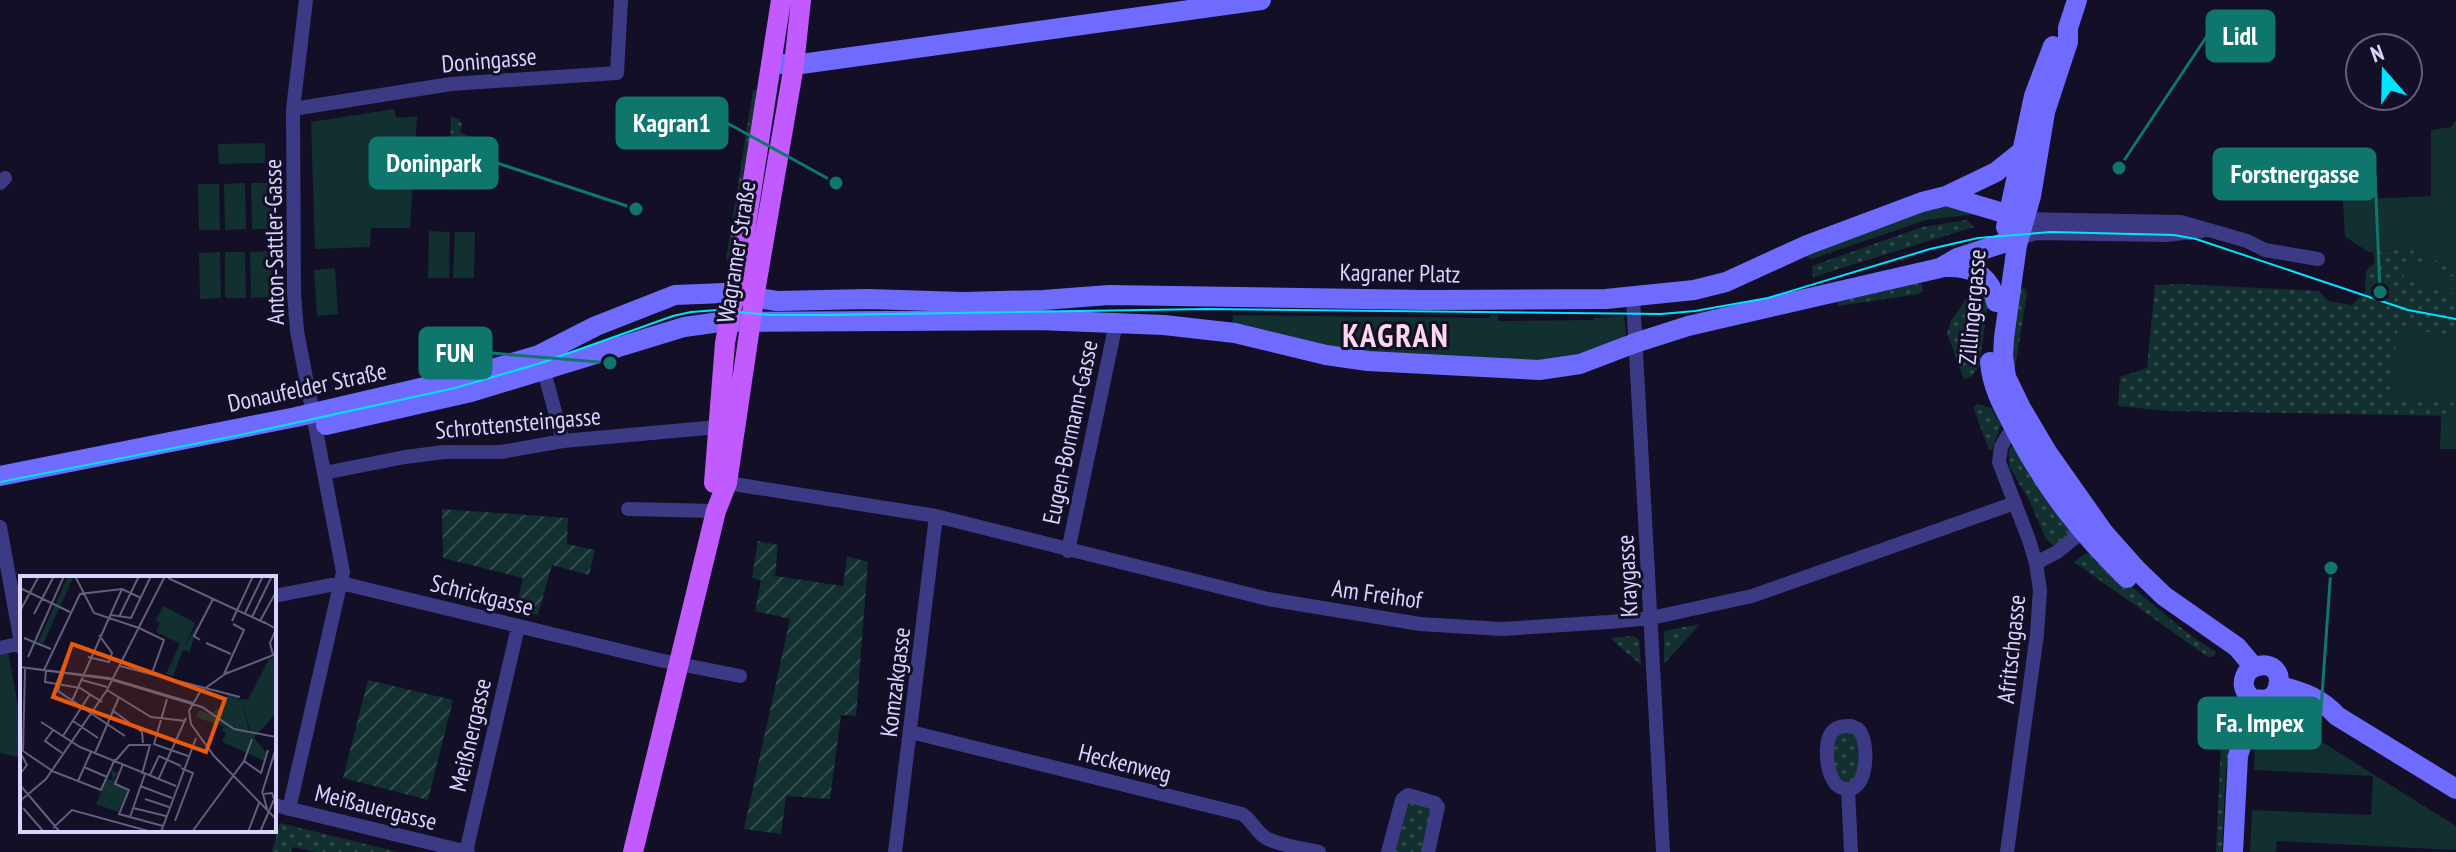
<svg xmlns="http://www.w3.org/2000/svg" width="2456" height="852" font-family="'PT Sans Narrow',sans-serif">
  <defs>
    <pattern id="grass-dots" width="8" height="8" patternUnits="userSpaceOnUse" patternTransform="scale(2)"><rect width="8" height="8" fill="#12302f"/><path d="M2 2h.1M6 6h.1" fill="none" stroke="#344d4e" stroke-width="1.8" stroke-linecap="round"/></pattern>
    <pattern id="garden-furrows" width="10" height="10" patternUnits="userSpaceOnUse" patternTransform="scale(2)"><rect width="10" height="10" fill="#12302f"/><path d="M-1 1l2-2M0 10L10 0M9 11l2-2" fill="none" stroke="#344d4e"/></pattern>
  </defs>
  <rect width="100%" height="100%" fill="#130f26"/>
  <path fill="url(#grass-dots)" d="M753,90H757L731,262L726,260Z
    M451,117L459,119L462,125L460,132L468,136L469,140L464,148L450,153Z
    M1967,220L1974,227L1813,277L1812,266L1922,227Z
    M2410,249L2456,269V416L2167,411L2118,406L2120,377L2147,368L2155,285L2182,284L2319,291L2328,301L2352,305L2365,292L2366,270L2375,263L2373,252Z
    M1979,280L1989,296L1979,366L1972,376L1964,379L1947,333L1951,321Z
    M1921,283L1923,291L1919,294L1838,306L1837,302Z
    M2017,286L2025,289L2027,294L2015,368L2011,361Z
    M1978,404L1991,408L2001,425L1992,450H1989L1973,407Z
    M2015,444L2073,530L2054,546L2046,539L2030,502L2009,466V449Z
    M2086,553L2091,554C2094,565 2111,570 2122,579C2154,603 2181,632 2216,652L2213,657H2208L2074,562Z
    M1700,624L1664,664V631Z
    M1634,636L1639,640L1641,665L1610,638Z
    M2226,721H2228L2230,764L2226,767L2222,852H2216L2222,723Z
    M1840,732L1853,733L1857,738L1859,774L1852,783H1842L1833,770V738Z
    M1405,800L1434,808L1423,852H1392Z
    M280,823L398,852H316L293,847L291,852H272Z"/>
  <path fill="#12302f" d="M394,109L396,118L417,116L410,228H371L370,247L315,249L311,122Z
    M2456,120V269L2410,249L2369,252L2345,237L2343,200L2431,196V130L2451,127Z
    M265,143V163L219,164L218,144Z
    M245,183L246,229L225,230L224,184Z
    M251,183H271L272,229H252Z
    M198,184H219L220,230H199Z
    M1939,204L1975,214L1926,220L1812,259L1807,258L1805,251Z
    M429,231L450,232L449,278H428Z
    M455,232H475L474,278H453Z
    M271,251L272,297L251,298L250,252Z
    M220,252L221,298L200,299L199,253Z
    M225,252H245L246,298H225Z
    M2409,257L2456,278V294L2403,278Z
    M335,268L338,314L317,316L314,270Z
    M1233,315L1489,318L1490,315H1498V321L1593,320L1594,318L1624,316L1626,334L1622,338L1566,361L1384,358L1232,327Z
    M2398,326L2456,338V403L2391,399Z
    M2441,416H2456V449H2440Z
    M8,651L22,728V758L0,753V652Z
    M2282,717L2456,826V850L2277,841L2276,852H2250L2252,810L2371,815L2373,776L2254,770L2256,732L2272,718Z"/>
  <path fill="url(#garden-furrows)" d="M442,509L568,518L567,544L595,550L589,575L552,565L538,615L516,609L523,578L443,558Z
    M758,541L778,545L775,576L843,586L847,556L868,562L856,716L841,715L830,799L786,796L781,834L744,829L790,619L755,611L761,580L752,578Z
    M368,680L453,700L428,800L343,778Z"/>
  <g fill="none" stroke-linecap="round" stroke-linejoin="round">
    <path stroke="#3d3a85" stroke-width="14" d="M293,109L451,84L617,73L621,0
      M0,183L5,178
      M2024,219L2181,222L2247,241L2265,250L2318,259
      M2019,238L2036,233L2166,235L2202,231
      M1633,297L1663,852
      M542,364L563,441
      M324,473L405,457L444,452H501L563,441L718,427
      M727,483L936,516L1268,599L1420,624L1502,629L1609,622L1651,618L1752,596L2015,503
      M628,509L716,511
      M0,527L22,648
      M1068,551L1116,323
      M2036,563L2057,552L2088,527
      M274,596L341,583L659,660L740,676
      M0,648L22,643
      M1851,726C1856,728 1858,728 1861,733C1869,747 1868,797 1842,788C1826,784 1822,740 1833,731C1838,726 1844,726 1851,726Z
      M911,732L1242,814C1252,820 1256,832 1266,838C1281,846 1302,848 1319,852
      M1848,789L1851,852
      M274,805L468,852
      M289,809L343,572L297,331L294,294L293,109L306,0
      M466,852L518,627
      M895,852L936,516
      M1388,852L1402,800L1408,795L1435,803L1438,807L1428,852
      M2007,852L2037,634L2040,590L2036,563L2029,540L1999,462L2001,447L2008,435L2020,426"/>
    <path stroke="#6f6bff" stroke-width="20" d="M2077,0L2068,28V42L2045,112L2031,196L2017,245L2004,338L2003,356L2006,377L2021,408L2047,452L2104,533L2136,569L2164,596L2237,647L2253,666
      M772,63L794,65L1261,0
      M1946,196L1996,172L2021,152
      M2006,227L2034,96L2053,46
      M1944,267C1970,266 1990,273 1996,302
      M1990,362C1992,388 2004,408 2016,431C2047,490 2080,532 2127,578
      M326,425L471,392L684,327L720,322L1038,320L1164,325L1235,333L1326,355L1368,361L1539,370L1580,364L1635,343L1688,326L1940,268L1957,258L2019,238
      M0,476L296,417L455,380L539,355L596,326L675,295L724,293L777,301L868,299L963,302L1043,300L1109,295L1426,300L1606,299L1694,290L1726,282L1807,245L1922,202L1946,196L2024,219
      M2280,686C2303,692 2321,698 2337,716L2456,789
      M2275,694C2287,673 2270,657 2249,670C2241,680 2242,690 2252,699L2266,700L2274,696L2296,703
      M2233,852L2238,756L2242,742L2243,722L2258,701"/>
    <path stroke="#c25bff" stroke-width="20" d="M714,483L725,343L739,270L781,0
      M633,852L716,511L727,483L756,286L794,65L801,0"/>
    <path stroke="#00e5ff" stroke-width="2" d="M0,482L235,436L455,388L541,363L673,316L691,312L718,310L770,315H824L1208,309L1661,314L1695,311L1768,298L1930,249L1978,238L2051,232L2174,235L2196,239L2408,310L2456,319"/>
  </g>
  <g text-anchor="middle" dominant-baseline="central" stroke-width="6" stroke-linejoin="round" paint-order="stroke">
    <g font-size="24" fill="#d9d4ff" stroke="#130f26">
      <text transform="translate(489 60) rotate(-5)">Doningasse</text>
      <text transform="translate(274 242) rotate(-91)">Anton-Sattler-Gasse</text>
      <text transform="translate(736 252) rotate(-81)">Wagramer Straße</text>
      <text transform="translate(1400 273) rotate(1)">Kagraner Platz</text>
      <text transform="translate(1972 307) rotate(-85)">Zillingergasse</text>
      <text transform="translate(307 387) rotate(-12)">Donaufelder Straße</text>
      <text transform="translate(518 423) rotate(-5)">Schrottensteingasse</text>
      <text transform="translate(1070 432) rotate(-78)">Eugen-Bormann-Gasse</text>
      <text transform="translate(1627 576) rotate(-93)">Kraygasse</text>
      <text transform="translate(1377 594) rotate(8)">Am Freihof</text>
      <text transform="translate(482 595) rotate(14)">Schrickgasse</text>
      <text transform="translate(2011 649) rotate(-84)">Afritschgasse</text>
      <text transform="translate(895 682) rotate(-83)">Komzakgasse</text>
      <text transform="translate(470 735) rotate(-77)">Meißnergasse</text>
      <text transform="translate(1125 763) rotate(14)">Heckenweg</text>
      <text transform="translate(376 807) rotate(14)">Meißauergasse</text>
    </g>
    <g font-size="32" font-weight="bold" letter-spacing="2" fill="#ffd6f0" stroke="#130f26">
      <text x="1396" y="335">KAGRAN</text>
    </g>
  </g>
  <g transform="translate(20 576)">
    <rect width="256" height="256" fill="#130f26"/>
    <path d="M48,0H54L23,68L18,66ZM221,123L230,159L175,141L180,134L193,139Z" fill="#12302f"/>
    <path d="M144,30L175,47L165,70L136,56L140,47L135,44Z" fill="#12302f"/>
    <path d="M177,49L170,76L163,74L153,100L146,98L160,67L165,70ZM208,117L219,122L209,147L193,136L204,129ZM91,194L98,197L93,204L108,214L98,236L76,228L87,203L93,204Z" fill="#12302f"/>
    <path d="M256,81V137L234,162L248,178L245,185L202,166L206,157L202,155L204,151L231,158L221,123L228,124L249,83Z" fill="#12302f"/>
    <path fill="none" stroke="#625e7d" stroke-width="2" d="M55,0L74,37L119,52M148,2L245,47M0,12L50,36M0,35L19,0M225,37L243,0M14,38L34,0M91,39L111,42L131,0M99,41L119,0M232,41L252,0M212,45L233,0M240,45L256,16M244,46L256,53L250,67L253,79M119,52L144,64L132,97M4,62L31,73M180,64L174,60L193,23M186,67L211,78M49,79L38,115L105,160M8,81L44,0M68,81L89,86L92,77L79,59M100,90L220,121M0,91L89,102L173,127M0,91L89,103L182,131L214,153L256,161M24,94L60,18L102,13L121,22M26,95L25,106L60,112L82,126M208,96L180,116L169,135L171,148L194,180L256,243M204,98L224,54L213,48M205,98L256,78M62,104L87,111M87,114L131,141L166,145M147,123L134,168L168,180M52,125L102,13M92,134L122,156L123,167M53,145L78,162M21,146L60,171L156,210M33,154L25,165L42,177M43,160L70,118M3,175L31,194M0,176L7,189L0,198M3,176L5,93M75,177L99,121M96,184L109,169H130L122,198M224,185L241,197L248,174M103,188L95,208L109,214L99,238L143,250M64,191L87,201M32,195L81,214L95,183M130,199L139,180L161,190M139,202L166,142M58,205L71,176M0,209L40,256M120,210L152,222M242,217L256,172M125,223L149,231M0,225L26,203L87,114L145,0M3,232L24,256M113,232L146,240M247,233L243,218L252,217L255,226M110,241L125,198M155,245L173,197L161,192M33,252L52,234L132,256M141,256L176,162M172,256L224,185L232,163M228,256L239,227M240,256L256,219"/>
    <path fill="#e8590c" fill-opacity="0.15" stroke="#e8590c" stroke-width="4" d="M52,68L205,123L186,176L33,121Z"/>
    <rect width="256" height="256" fill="none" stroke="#d9d4ff" stroke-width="4"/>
  </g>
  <path fill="none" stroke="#0f766e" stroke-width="3" d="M2119 168L2207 36M836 183L727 123M636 209L497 163M2380 292L2375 174M610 363L491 353M2331 568L2320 723"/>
  <g fill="#0f766e" stroke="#130f26" stroke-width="3">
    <circle cx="2119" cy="168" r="8"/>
    <circle cx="836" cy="183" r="8"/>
    <circle cx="636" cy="209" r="8"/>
    <circle cx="2380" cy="292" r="8"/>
    <circle cx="610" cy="363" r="8"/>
    <circle cx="2331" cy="568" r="8"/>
  </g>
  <g fill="#0f766e" stroke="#0f766e" stroke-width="3">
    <rect x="2207" y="11" width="67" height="50" rx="8"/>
    <rect x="617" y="98" width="110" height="50" rx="8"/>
    <rect x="370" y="138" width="127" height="50" rx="8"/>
    <rect x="2214" y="149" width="161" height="50" rx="8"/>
    <rect x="420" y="328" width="71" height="50" rx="8"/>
    <rect x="2199" y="698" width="121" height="50" rx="8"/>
  </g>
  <g font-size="26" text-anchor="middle" font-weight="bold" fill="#fff">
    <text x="2240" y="45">Lidl</text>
    <text x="672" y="132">Kagran1</text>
    <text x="434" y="172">Doninpark</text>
    <text x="2295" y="183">Forstnergasse</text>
    <text x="455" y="362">FUN</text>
    <text x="2260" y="732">Fa. Impex</text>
  </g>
  <g transform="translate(2384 72) rotate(340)"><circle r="38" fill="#130f26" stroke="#625e7d" stroke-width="2"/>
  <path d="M0-6L14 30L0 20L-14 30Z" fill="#00e5ff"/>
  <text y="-12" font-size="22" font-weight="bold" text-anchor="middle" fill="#d9d4ff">N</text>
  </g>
</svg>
